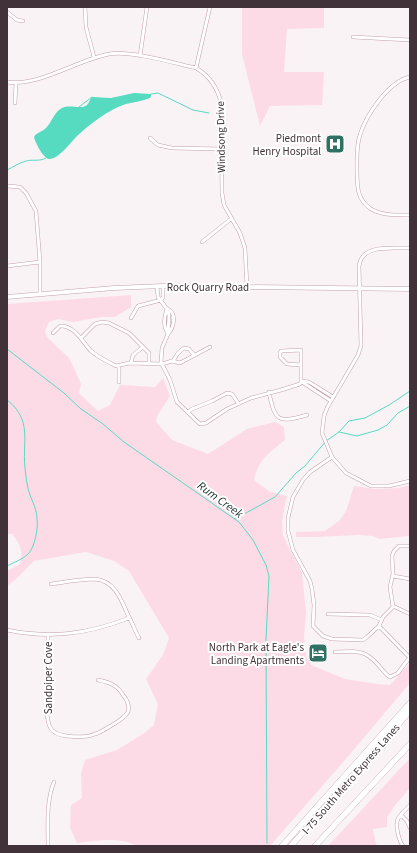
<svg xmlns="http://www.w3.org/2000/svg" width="417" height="853" font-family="'Source Sans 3',sans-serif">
  <rect width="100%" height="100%" fill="#faf3f6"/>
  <path fill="#fcdbe7" d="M242,7H324V28L287,29L284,72H324L322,105L270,106L260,126L242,54Z
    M131,295V307L115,317H101L73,322L58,319L49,322L45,331L47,337L69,358L73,366L81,384L79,393L98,411L110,405L120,385L155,387L163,378L170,396L157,416L156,422L172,440L208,454L247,429L275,422L284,427L285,440C270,452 258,460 254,480L270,492L287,496L282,521L283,535L290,550L302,573L306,612L304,637L306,656L311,665L345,679L377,684L390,685L410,663V683L351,753L270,846H137C118,836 96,841 77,843L70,828L71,805L82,798L81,774L85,760L117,750L143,734L154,725L158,704L146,679L163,655L169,638L129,571L114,561L86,552L34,561L16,579L7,586V571L20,564C23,551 21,545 12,534H7V304Z
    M410,485V536L379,539L373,536L359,535L315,537H296V532L325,531L339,521L346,511L354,486L375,489L399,488Z
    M410,758V788L396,804L387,817V827L373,829L375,840L377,846H328Z"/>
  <path fill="#56dbc0" d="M134,93L151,94V96L150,98C142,101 134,102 126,104C108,110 90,124 77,136C71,142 58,160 49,159C43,158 35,142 34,137C37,132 42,132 46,128C52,122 54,112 62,108C70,104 81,110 87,105C89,103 90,99 92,97L111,98Z"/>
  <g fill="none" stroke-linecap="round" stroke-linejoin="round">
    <path stroke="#56dbc0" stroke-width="1" d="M151,94L158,93L193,110L209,113
      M79,107L92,97
      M7,170C13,167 19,163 26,161C33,159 39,162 46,158
      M7,349L64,393L81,409L103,424L124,442L239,522L253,540L266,565L269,576L266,639L267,843
      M7,400C15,406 20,413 23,422C27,437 23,453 25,468C26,477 27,487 30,495C33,503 37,510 37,519C38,528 36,538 33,546C29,558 16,561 7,566
      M339,432L357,436L378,430L387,425L398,413L410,406
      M235,519L275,497L296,473L305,466L326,441L339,432L349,421L365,418L389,405L410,391"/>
    <defs>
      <path id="minor" d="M85,7L86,27L94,57
        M7,12L17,20L23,21
        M353,37L410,40
        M140,56L147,7
        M196,68L210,7
        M410,77C389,81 366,115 360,135C356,147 357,159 357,171C357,186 357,200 371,209C383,216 397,215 410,215
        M7,82C38,87 77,60 109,54C130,50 174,63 196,68C210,76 217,87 221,102L222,193L224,205L240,233L245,248L247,287
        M15,103L16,83
        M150,138L158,145L172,148L222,149
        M7,186L20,187L26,193L36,211L40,262V294
        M202,242L231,219
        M410,248C393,249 362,243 359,266L361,346L358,355L327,408L324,416L322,433L332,457L346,473L371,486H389L410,481
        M7,266L40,262
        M157,287L158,297L167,309L169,315L168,334L162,348L161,362L170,380L177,402L200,424L206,423L227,409L251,398L281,390L300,384L301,382V350L281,351L280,353V357L287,364L301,365
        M161,300L163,297V286
        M167,309C164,317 163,326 168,334
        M168,309C177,314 174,327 168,334
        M131,318L138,306L161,300
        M53,333L60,326C75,325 83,343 91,351C98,357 108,362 116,366L129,363L162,364L172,361L180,363L210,347
        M81,338L95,324L102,322L109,323L129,333L149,353V364
        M173,361L178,353L184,348L189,349L194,355
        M131,363L133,355L143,347
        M301,381L309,382L333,397
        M119,382V366
        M302,382L331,401
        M269,392C275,422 278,423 307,415
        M188,412L192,409L212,401L227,393L232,394L238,403
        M332,457L310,472L303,480L293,497L288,518V531L293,550L310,581L312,589L314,605L313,626L323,636L332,639L363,640L367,637L379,626L383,617L393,607L390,587L393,574L392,556L394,551L399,546H410
        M393,576L410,579
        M51,584C65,582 81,579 95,579C115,581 121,599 128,615C132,623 135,630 139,638
        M393,606L410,614
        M328,614L370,615L382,620
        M379,626L410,658
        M7,630C50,639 88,634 129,618
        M48,635L47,714C48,720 48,727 53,731C61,738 86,738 95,734C102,732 108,727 114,724C119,721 125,717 128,712C130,706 127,699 123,695C117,685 109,682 98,680
        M335,652C366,650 367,652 387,675L390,677L398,673L410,657
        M401,815L407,821L410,828
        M48,846C48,825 46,801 54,782
        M403,846C400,842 399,838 398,834C394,817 400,816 410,805"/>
      <path id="tertiary" d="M7,297L114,288L163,286L410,289"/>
      <path id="motorway" d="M282,846L410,703
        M291,846L410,711
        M315,846L410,744"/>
    </defs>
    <use href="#minor" stroke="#c2a0ac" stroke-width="4"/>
    <use href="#tertiary" stroke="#c2a0ac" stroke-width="5"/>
    <use href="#motorway" stroke="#c2a0ac" stroke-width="6"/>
    <use href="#minor" stroke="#fff" stroke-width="3"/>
    <use href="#tertiary" stroke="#fff" stroke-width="4"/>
    <use href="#motorway" stroke="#fff" stroke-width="5.5"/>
  </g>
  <defs>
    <symbol id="hospital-square" viewBox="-11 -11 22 22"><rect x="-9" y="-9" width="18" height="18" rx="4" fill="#2f7264" stroke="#fff"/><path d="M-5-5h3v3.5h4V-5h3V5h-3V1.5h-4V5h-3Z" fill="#fff"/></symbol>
    <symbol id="hotel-square" viewBox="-11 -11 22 22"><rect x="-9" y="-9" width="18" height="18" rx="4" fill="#2f7264" stroke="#fff"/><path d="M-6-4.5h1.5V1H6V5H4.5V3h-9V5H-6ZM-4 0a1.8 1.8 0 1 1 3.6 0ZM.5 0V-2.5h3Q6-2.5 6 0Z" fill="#fff"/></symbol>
  </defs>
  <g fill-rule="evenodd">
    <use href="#hospital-square" x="324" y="133" width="22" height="22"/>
    <use href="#hotel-square" x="307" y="642" width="22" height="22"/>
  </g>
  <g text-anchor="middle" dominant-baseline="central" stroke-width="4" stroke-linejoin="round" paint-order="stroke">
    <g font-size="11" fill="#403238" stroke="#fff">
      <text transform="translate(221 137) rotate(-91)">Windsong Drive</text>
      <text x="208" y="287">Rock Quarry Road</text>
      <text transform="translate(48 678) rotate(-90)">Sandpiper Cove</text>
      <text transform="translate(351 779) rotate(-49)">I-75 South Metro Express Lanes</text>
    </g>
    <g font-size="11" fill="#403238" stroke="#fff" text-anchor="end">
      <text x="321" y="138">Piedmont<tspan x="321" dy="13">Henry Hospital</tspan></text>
      <text x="304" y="647">North Park at Eagle's<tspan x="304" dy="13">Landing Apartments</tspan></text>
    </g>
    <g font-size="12" font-style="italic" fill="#1a312c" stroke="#fff">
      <text transform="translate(220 500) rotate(36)">Rum Creek</text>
    </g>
  </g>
  <rect width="417" height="853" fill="none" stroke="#403238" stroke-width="16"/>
</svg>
